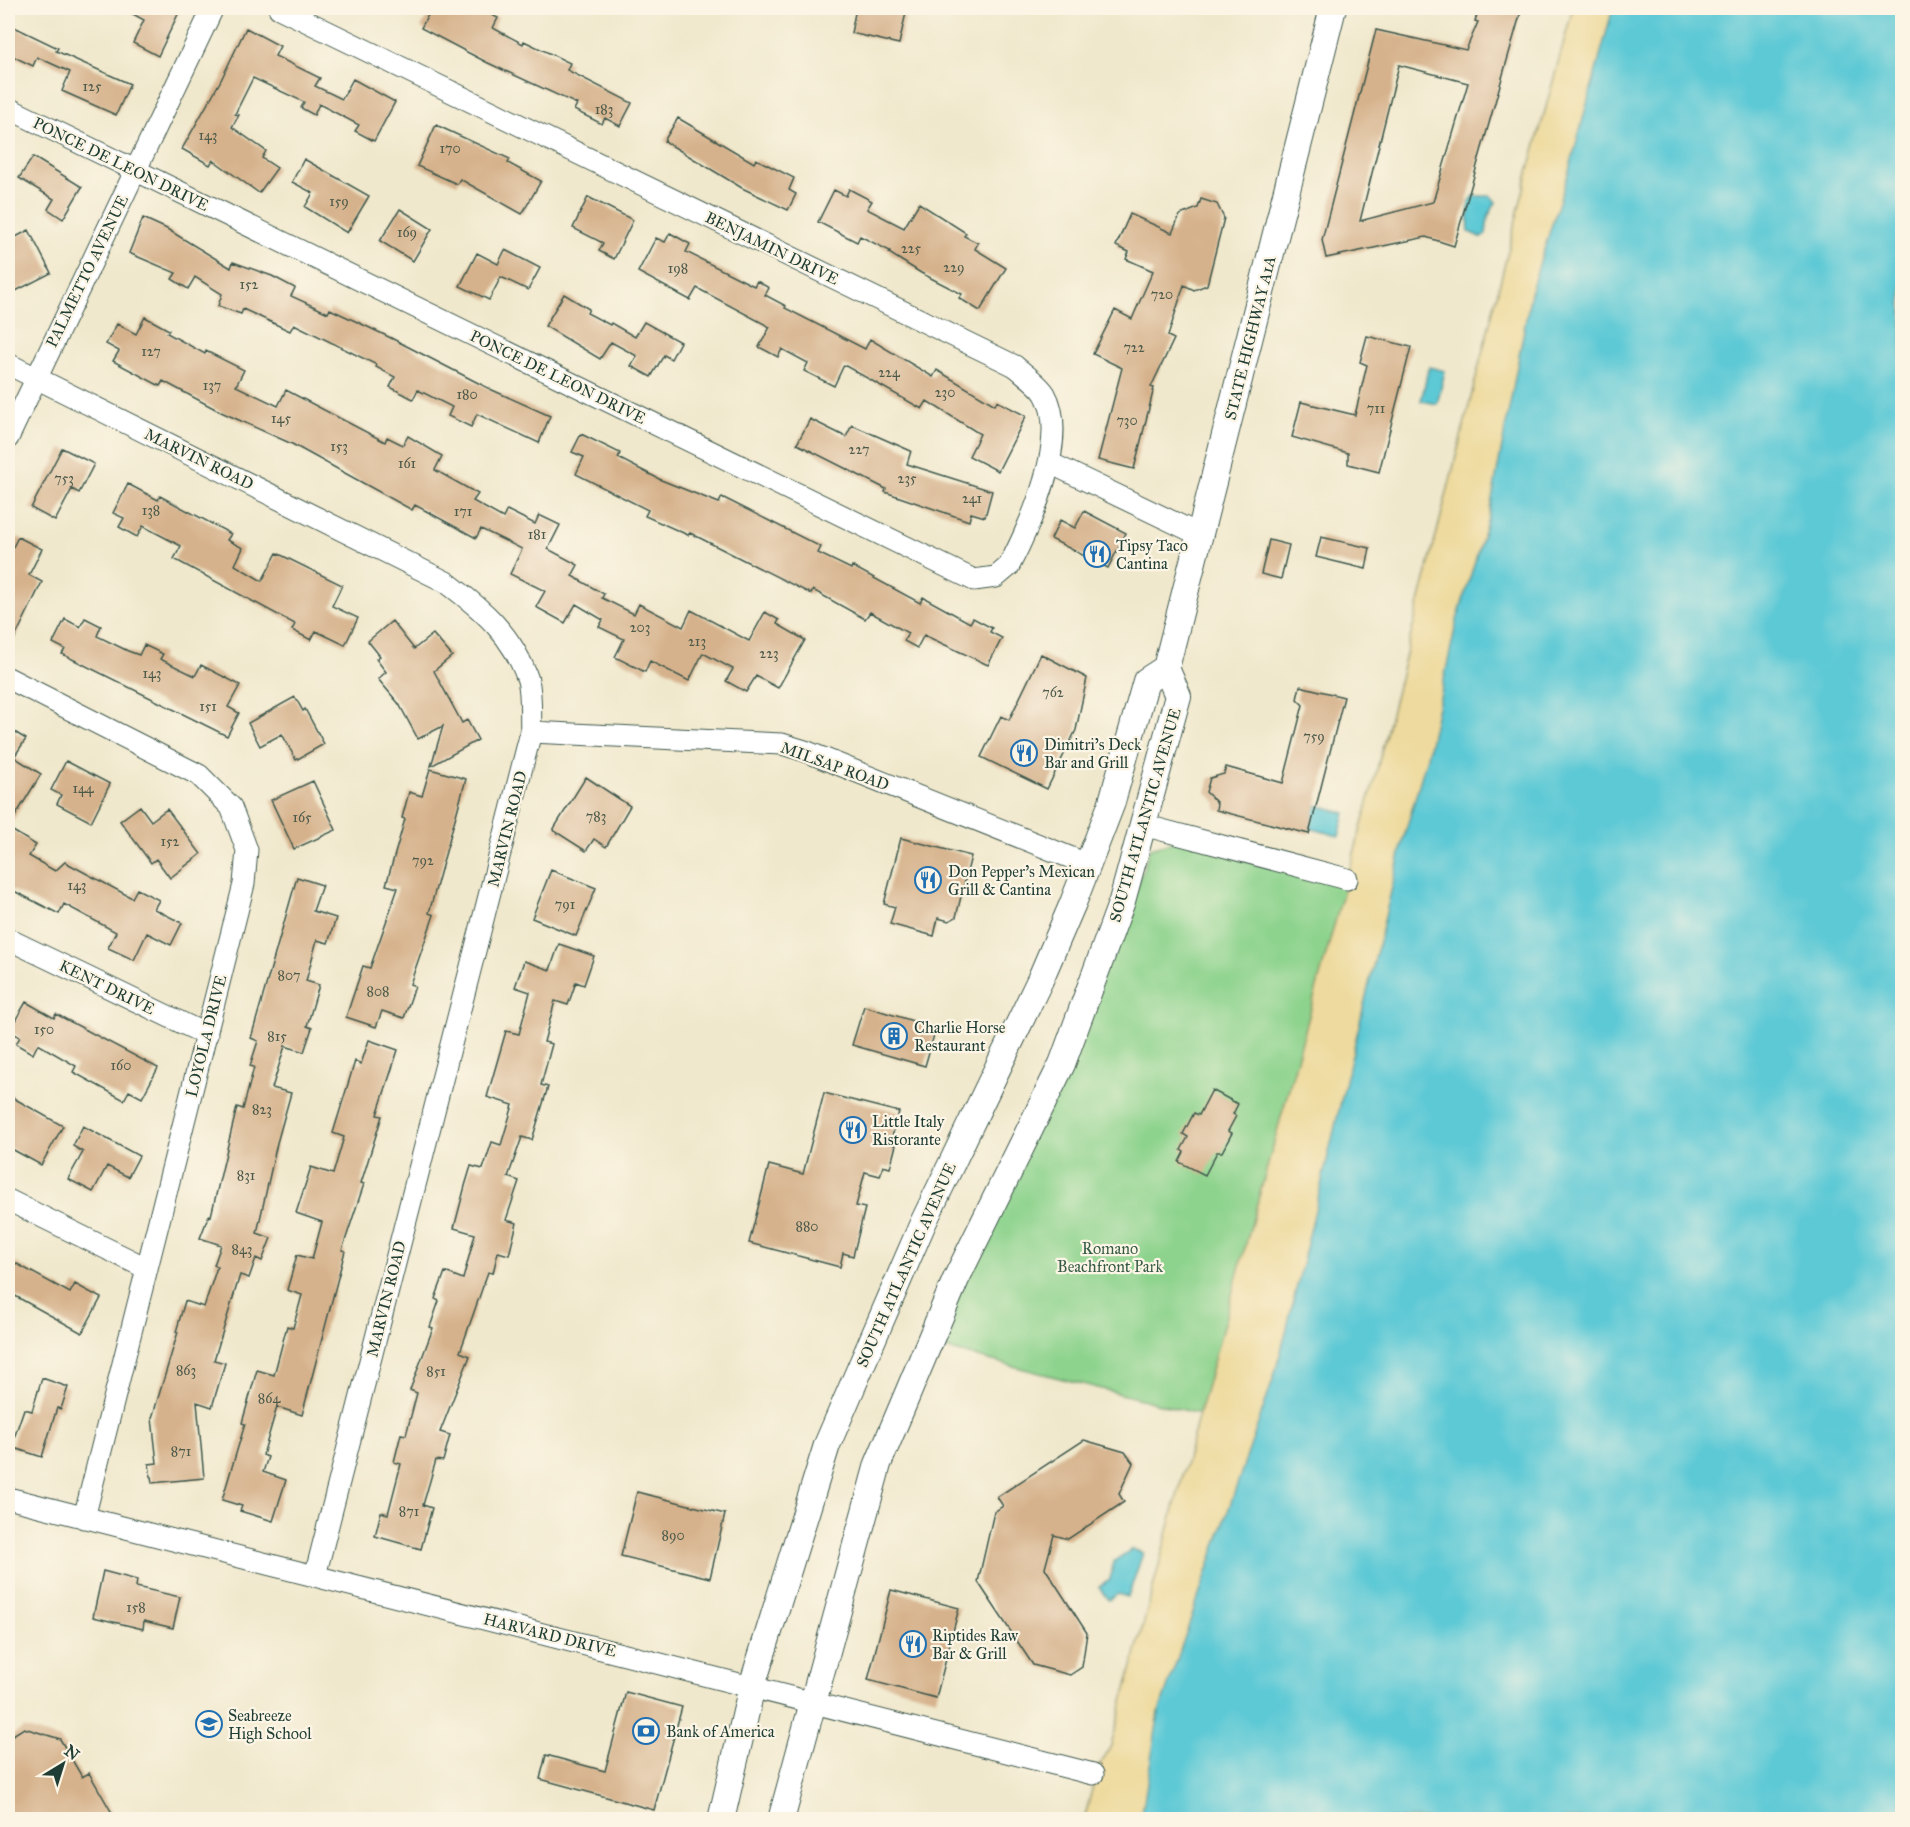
<svg xmlns="http://www.w3.org/2000/svg" width="1910" height="1827" font-family="'IM FELL Great Primer',serif">
  <rect width="100%" height="100%" fill="#fcf5e5"/>
  <filter id="ink" filterUnits="userSpaceOnUse"><feTurbulence type="fractalNoise" baseFrequency=".0167" numOctaves="2"/><feDisplacementMap in="SourceGraphic" scale="12" xChannelSelector="R" yChannelSelector="G"/><feConvolveMatrix kernelMatrix="1 2 1 2 8 2 1 2 1" color-interpolation-filters="sRGB"/></filter>
  <filter id="wash" filterUnits="userSpaceOnUse"><feTurbulence type="fractalNoise" baseFrequency=".008" numOctaves="4" result="noise"/><feDisplacementMap in="SourceGraphic" scale="24" xChannelSelector="R" yChannelSelector="G"/><feGaussianBlur stdDeviation="1.35" result="paint"/><feColorMatrix in="noise" values="0 0 0 0 0 0 0 0 0 0 0 0 0 0 0 0 0 1.4 0 .05"/><feComposite in="paint" operator="in"/></filter>
  <g filter="url(#wash)">
    <rect width="100%" height="100%" fill="#f0e8cc"/>
    <path fill="#8dd38d" stroke="#568860" stroke-width="1.5" d="M1188,838L1347,879L1199,1414L927,1344L1129,911L1150,848Z"/>
    <path fill="#eeda9e" stroke="#868c69" stroke-width="1.5" d="M1573,8H1684L1217,1819L1084,1820L1097,1770L1111,1746L1199,1414L1373,785L1525,184Z"/>
    <path fill="#5dc9d5" stroke="#3e8384" stroke-width="1.5" d="M1613,8H1902V1819H1141L1159,1712L1273,1380L1285,1336L1404,837L1427,757L1457,620L1489,515L1532,287L1568,174Z
      M1474,196H1491L1496,202L1488,217L1486,234L1482,238L1469,232C1468,230 1469,207 1469,203Z
      M1429,367L1445,371L1437,404L1421,401Z
      M1308,803L1345,813L1339,836L1302,826Z
      M1132,1549L1143,1553L1128,1597L1118,1594L1108,1600L1099,1587L1110,1580L1113,1562Z"/>
    <g id="blocks">
      <path fill="#d6b28c" fill-rule="evenodd" d="M122,8H181L158,56L133,43L144,20Z
        M432,8H478L498,18L493,28L523,44L524,41L570,63L567,70L632,103L620,126L605,118L602,124L574,110L577,104L486,62L421,28Z
        M856,8H907L899,44L851,33Z
        M1479,8H1522L1454,246L1426,237L1326,258L1322,240L1376,30L1466,50L1478,22L1475,21ZM1399,65L1468,83L1433,202L1360,221Z
        M8,24L58,48L56,51L130,84L116,115L62,91L70,72L37,57L33,66L8,54Z
        M246,28L280,46L275,56L320,78L315,86L342,99L353,79L395,102L374,141L355,131L359,125L319,104L314,115L301,108L304,102L253,78L235,114L239,115L232,127L266,151L262,158L277,168L259,193L213,160L210,165L182,149L221,80Z
        M678,118L754,163L756,159L794,178L789,190L796,194L788,210L742,188L664,141Z
        M436,125L510,159L508,163L541,181L522,214L460,179L457,184L417,166Z
        M33,157L82,187L63,219L48,209L54,199L19,178Z
        M304,159L369,196L347,233L305,207L313,193L292,182Z
        M849,189L872,201L867,209L904,228L919,203L966,233L964,236L978,243L975,249L1006,268L980,311L959,298L962,294L921,273L889,253L890,251L860,236L857,242L818,222L834,190L846,196Z
        M588,197L633,220L614,259L599,251L603,243L573,228Z
        M1201,199L1217,204L1224,218L1207,285L1194,290L1184,285L1168,336L1174,339L1151,387L1154,388L1134,469L1098,460L1122,368L1093,354L1115,310L1132,319L1153,271L1126,259L1129,252L1116,246L1130,214L1172,233L1180,215L1198,208Z
        M400,209L432,229L413,261L380,241Z
        M143,218L167,229L231,268L233,262L272,276L295,288L291,296L328,313L330,309L391,338L490,389L550,416L539,443L477,414L471,427L448,416L452,407L418,390L413,399L390,387L395,377L376,367L377,365L294,324L290,331L243,309L241,314L218,306L222,294L195,277L188,289L172,279L176,273L129,253Z
        M29,230L51,273L8,295V241Z
        M670,233L690,244L686,252L754,286L757,281L769,288L765,295L786,306L785,308L865,349L870,339L933,377L937,370L995,405L997,401L1026,416L998,471L969,456L980,434L927,401L922,409L844,365L834,386L804,371L808,363L782,349L778,357L759,347L770,327L697,288L690,300L638,272L656,238L665,242Z
        M505,250L540,268L528,290L501,277L489,300L460,286L477,253L498,264Z
        M564,294L589,309L587,313L610,325L611,323L635,337L644,322L680,342L671,359L664,355L651,377L631,366L637,356L611,342L600,359L545,326Z
        M145,317L169,330L167,333L205,354L206,351L244,370L236,386L278,406L286,390L385,442L387,437L403,445L408,436L442,456L435,470L478,494L473,501L503,518L507,510L535,524L539,515L560,525L548,549L578,565L572,576L604,594L602,598L634,614L639,604L683,627L691,610L749,641L765,612L779,620L777,624L805,640L778,688L756,676L746,692L726,681L733,669L703,653L689,681L650,661L645,672L615,657L624,639L599,627L603,620L576,604L565,623L536,607L545,591L510,574L522,549L481,529L476,538L415,505L412,510L292,444L221,412L163,381L160,386L113,361L119,351L106,344L117,324L136,334Z
        M1367,336L1411,347L1379,472L1348,464V453L1292,437L1301,402L1355,415L1367,365L1360,362Z
        M810,419L846,437L852,425L911,451L907,464L992,491L985,517L971,513L969,521L885,492L886,489L797,444Z
        M581,434L620,453L618,458L661,480L719,503L722,497L821,547L818,553L851,569L852,566L920,603L923,597L970,623L973,618L992,628L990,632L1002,638L988,665L924,635L917,648L904,641L908,633L870,612L865,619L813,590L811,594L690,533L688,535L645,516L648,510L576,474L584,457L572,452Z
        M62,448L94,464L79,493L72,489L55,521L31,508Z
        M128,484L158,500L160,496L231,534L227,540L243,548L235,565L262,581L277,553L342,585L332,606L358,618L345,645L316,631L311,640L292,630L295,624L174,559L181,546L143,526L137,537L119,527L124,518L113,513Z
        M1084,511L1126,533L1108,568L1051,539L1060,520L1075,528Z
        M18,537L42,549L29,575L42,582L8,652V557Z
        M1321,537L1370,548L1366,569L1316,557Z
        M1269,540L1289,545L1281,579L1261,574Z
        M85,618L101,626L97,636L128,651L139,655L144,645L163,654L160,659L195,676L201,665L240,685L228,707L239,713L227,736L62,654L65,649L53,643L65,619L80,627Z
        M392,621L414,649L433,634L452,656L434,671L462,723L467,720L478,740L431,766L443,726L418,739L399,704L378,679L386,672L376,659L380,656L368,641Z
        M1041,654L1087,678L1076,730L1047,789L981,757L1001,716L1009,720Z
        M1300,686L1344,697L1309,834L1216,810L1217,803L1206,792L1210,778L1224,774L1226,767L1283,783L1303,705L1297,699Z
        M295,697L303,711L305,709L324,744L296,760L282,734L260,746L248,723Z
        M8,728L26,739L14,757L41,774L8,828Z
        M66,761L110,784L91,822L57,804L61,795L51,790Z
        M430,769L466,779L429,913L434,915L410,984L415,986L404,1018L382,1011L376,1027L346,1017L363,966L370,968L398,888L386,885L405,819L402,818L409,792L422,796Z
        M586,777L630,806L606,847L594,839L586,851L553,830Z
        M313,781L336,830L294,849L271,800Z
        M140,806L151,821L167,809L201,854L170,878L156,859L151,863L120,821Z
        M8,828L36,845L29,856L55,871L65,862L132,898L137,889L159,900L154,909L182,923L171,945L147,933L134,960L108,948L116,932L64,904L59,914L8,888Z
        M901,838L971,856L956,917L949,921L938,918L934,936L890,924L895,907L884,904Z
        M551,870L596,888L576,936L532,918Z
        M297,877L322,885L313,911L336,918L328,943L317,940L306,981L319,985L307,1026L312,1028L304,1052L285,1046L272,1088L291,1093L277,1143L257,1233L271,1238L262,1261L256,1258L249,1278L240,1275L214,1360L225,1363L212,1407L197,1402L204,1478L152,1483L149,1464L157,1463L152,1418L178,1332H176L185,1301L204,1307L217,1267L214,1265L221,1245L200,1238L209,1215L211,1216L237,1107L243,1109L254,1067L250,1066L258,1041L251,1038Z
        M559,944L594,956L584,985L576,982L568,1005L555,1001L544,1042L552,1044L541,1085L548,1087L532,1140L522,1137L508,1177L519,1181L506,1220L517,1223L509,1255L498,1252L493,1273L488,1272L460,1352L470,1356L440,1432L450,1435L443,1461L436,1460L423,1505L432,1508L421,1549L375,1536L381,1512L388,1514L401,1464L394,1462L401,1434L406,1435L417,1393L410,1390L433,1328L430,1327L439,1301L435,1299L445,1272L463,1279L475,1234L454,1228L465,1186L471,1166L483,1169L492,1142L501,1145L513,1105L487,1097L506,1031L519,1034L530,992L515,987L524,961L550,970Z
        M26,1002L54,1018L56,1014L158,1068L142,1098L129,1091L124,1100L73,1072L76,1066L38,1044L33,1054L16,1044L20,1037L9,1031Z
        M864,1006L936,1028L925,1066L852,1045Z
        M369,1040L398,1050L377,1115L382,1116L361,1183L364,1184L342,1250L345,1251L302,1415L277,1407L263,1455L268,1457L263,1472L286,1480L273,1521L240,1511L242,1506L222,1500L245,1424L242,1423L257,1370L274,1375L287,1326L293,1328L302,1295L287,1290L297,1255L312,1259L322,1222L296,1213L311,1167L333,1174L344,1137L333,1133L355,1061L361,1064Z
        M1212,1090L1238,1104L1233,1114L1236,1116L1228,1131L1232,1133L1222,1152H1217L1205,1175L1179,1162L1184,1152L1181,1150L1188,1137L1183,1134L1194,1113L1199,1115Z
        M824,1093L899,1112L890,1144L896,1145L890,1168L883,1166L880,1176L865,1172L856,1206L865,1208L853,1256L843,1253L840,1267L749,1243L769,1165L803,1174Z
        M8,1095L63,1126L41,1165L8,1147Z
        M83,1126L139,1156L128,1177L107,1166L93,1192L68,1179L83,1152L73,1146Z
        M8,1259L70,1293L75,1284L101,1298L82,1333L8,1292Z
        M42,1378L68,1387L61,1409L57,1408L42,1457L11,1447L24,1409L32,1411Z
        M1084,1440L1125,1452L1133,1463L1119,1494L1124,1502L1068,1539L1054,1535L1045,1568L1087,1633L1082,1667L1070,1675L1033,1665L978,1582L994,1512L1003,1506L997,1497Z
        M637,1492L725,1514L710,1578L621,1556Z
        M103,1571L137,1580L136,1587L180,1597L173,1628L144,1621L143,1629L93,1617Z
        M891,1590L959,1608L936,1698L868,1680Z
        M626,1692L682,1707L654,1810L540,1779L546,1755L605,1771Z
        M24,1728L60,1739L82,1777L89,1773L116,1820H8V1738Z"/>
    </g>
  </g>
  <g filter="url(#ink)">
    <use href="#blocks" fill-opacity="0" stroke="#3e574b" stroke-width="1.5"/>
    <g fill="none" stroke-linecap="round" stroke-linejoin="round">
      <defs>
        <path id="minor" d="M8,108L974,580L996,577L1009,566C1030,525 1070,438 1045,394C1039,384 1024,374 1015,366L279,8
          M8,364L446,582C482,609 513,635 528,680C532,696 530,716 531,732L315,1576
          M8,438L213,8
          M1050,463L1200,535
          M8,678L199,775L231,807L247,850L244,884L84,1518
          M531,732L782,744L805,751L1089,865
          M1143,825L1347,879
          M8,939L207,1035
          M8,1200L146,1268
          M8,1498L1093,1774"/>
        <path id="major" d="M1166,668L1333,8
          M721,1820L752,1686L827,1445L923,1223L1040,980L1073,903L1111,805L1146,681L1166,668
          M781,1820L878,1464L956,1279L1062,1064L1122,901L1178,696L1166,668"/>
      </defs>
      <use href="#minor" stroke="#3e574b" stroke-width="23"/>
      <use href="#major" stroke="#3e574b" stroke-width="28"/>
      <use href="#minor" stroke="#fff" stroke-width="21"/>
      <use href="#major" stroke="#fff" stroke-width="26"/>
    </g>
  </g>
  <defs>
    <symbol id="restaurant-ring" viewBox="-11 -11 22 22"><circle r="9.5" fill="#fcf5e5" stroke="#1f6fb2" stroke-width="1.5"/><path d="M-5-6h1v4h1v-4h1v4h1v-4h1v5L-1.5 .5V6h-2V.5L-5-1ZM5-6V6H3V1.5H1.5Q1.5-4 5-6Z" fill="#1f6fb2"/></symbol>
    <symbol id="building-ring" viewBox="-11 -11 22 22"><circle r="9.5" fill="#fcf5e5" stroke="#1f6fb2" stroke-width="1.5"/><path d="M-4-6H4V6H1V3H-1V6H-4ZM-2.5-4.3h1.7v1.8h-1.7ZM.8-4.3h1.7v1.8H.8ZM-2.5-1h1.7V.8h-1.7ZM.8-1h1.7V.8H.8Z" fill="#1f6fb2"/></symbol>
    <symbol id="school-ring" viewBox="-11 -11 22 22"><circle r="9.5" fill="#fcf5e5" stroke="#1f6fb2" stroke-width="1.5"/><path d="M0-5L7-2L0 1L-7-2ZM-4 1L0 2.5L4 1V4Q0 6-4 4Z" fill="#1f6fb2"/></symbol>
    <symbol id="bank-ring" viewBox="-11 -11 22 22"><circle r="9.5" fill="#fcf5e5" stroke="#1f6fb2" stroke-width="1.5"/><path d="M-6-4H6V4H-6ZM0-2.3a2.3 2.3 0 1 0 0 4.6a2.3 2.3 0 1 0 0-4.6Z" fill="#1f6fb2"/></symbol>
  </defs>
  <g fill-rule="evenodd">
    <use href="#restaurant-ring" x="1082" y="539" width="30" height="30"/>
    <use href="#restaurant-ring" x="1009" y="738" width="30" height="30"/>
    <use href="#restaurant-ring" x="913" y="865" width="30" height="30"/>
    <use href="#building-ring" x="879" y="1021" width="30" height="30"/>
    <use href="#restaurant-ring" x="838" y="1115" width="30" height="30"/>
    <use href="#restaurant-ring" x="898" y="1629" width="30" height="30"/>
    <use href="#school-ring" x="194" y="1709" width="30" height="30"/>
    <use href="#bank-ring" x="631" y="1716" width="30" height="30"/>
  </g>
  <g text-anchor="middle" dominant-baseline="central" stroke-width="4.5" stroke-linejoin="round" paint-order="stroke">
    <g font-size="14" fill="#4d5a4a">
      <text x="92" y="86">125</text>
      <text x="604" y="109">183</text>
      <text x="208" y="135">143</text>
      <text x="450" y="148">170</text>
      <text x="339" y="201">159</text>
      <text x="407" y="232">169</text>
      <text x="911" y="248">225</text>
      <text x="954" y="267">229</text>
      <text x="678" y="268">198</text>
      <text x="249" y="284">152</text>
      <text x="1162" y="294">720</text>
      <text x="1134" y="347">722</text>
      <text x="151" y="351">127</text>
      <text x="889" y="372">224</text>
      <text x="212" y="385">137</text>
      <text x="945" y="392">230</text>
      <text x="467" y="394">180</text>
      <text x="1376" y="408">711</text>
      <text x="281" y="418">145</text>
      <text x="1127" y="420">730</text>
      <text x="339" y="446">153</text>
      <text x="859" y="449">227</text>
      <text x="407" y="463">161</text>
      <text x="64" y="478">753</text>
      <text x="907" y="478">235</text>
      <text x="972" y="498">241</text>
      <text x="151" y="510">138</text>
      <text x="463" y="511">171</text>
      <text x="537" y="534">181</text>
      <text x="640" y="627">203</text>
      <text x="697" y="641">213</text>
      <text x="769" y="653">223</text>
      <text x="152" y="673">143</text>
      <text x="1053" y="692">762</text>
      <text x="208" y="706">151</text>
      <text x="1314" y="736">759</text>
      <text x="83" y="788">144</text>
      <text x="596" y="816">783</text>
      <text x="302" y="817">165</text>
      <text x="170" y="841">152</text>
      <text x="423" y="860">792</text>
      <text x="77" y="885">143</text>
      <text x="565" y="904">791</text>
      <text x="289" y="975">807</text>
      <text x="378" y="991">808</text>
      <text x="44" y="1029">150</text>
      <text x="277" y="1036">815</text>
      <text x="121" y="1065">160</text>
      <text x="262" y="1109">823</text>
      <text x="246" y="1175">831</text>
      <text x="807" y="1226">880</text>
      <text x="242" y="1249">843</text>
      <text x="186" y="1370">863</text>
      <text x="436" y="1371">851</text>
      <text x="269" y="1398">864</text>
      <text x="181" y="1451">871</text>
      <text x="409" y="1511">871</text>
      <text x="673" y="1535">890</text>
      <text x="136" y="1607">158</text>
    </g>
    <g font-size="16" fill="#1f3d34" stroke="#fcf5e5">
      <text transform="translate(121 164) rotate(26)">PONCE DE LEON DRIVE</text>
      <text transform="translate(772 248) rotate(26)">BENJAMIN DRIVE</text>
      <text transform="translate(87 271) rotate(-64)">PALMETTO AVENUE</text>
      <text transform="translate(1250 338) rotate(-76)">STATE HIGHWAY A1A</text>
      <text transform="translate(558 377) rotate(26)">PONCE DE LEON DRIVE</text>
      <text transform="translate(199 459) rotate(26)">MARVIN ROAD</text>
      <text transform="translate(835 766) rotate(20)">MILSAP ROAD</text>
      <text transform="translate(1145 815) rotate(-74)">SOUTH ATLANTIC AVENUE</text>
      <text transform="translate(507 829) rotate(-76)">MARVIN ROAD</text>
      <text transform="translate(107 987) rotate(26)">KENT DRIVE</text>
      <text transform="translate(206 1036) rotate(-76)">LOYOLA DRIVE</text>
      <text transform="translate(906 1265) rotate(-66)">SOUTH ATLANTIC AVENUE</text>
      <text transform="translate(386 1299) rotate(-76)">MARVIN ROAD</text>
      <text transform="translate(550 1635) rotate(14)">HARVARD DRIVE</text>
    </g>
    <g font-size="16" fill="#1f3d34" stroke="#fcf5e5" text-anchor="start">
      <text x="1116" y="545">Tipsy Taco<tspan x="1116" dy="18">Cantina</tspan></text>
      <text x="1044" y="744">Dimitri's Deck<tspan x="1044" dy="18">Bar and Grill</tspan></text>
      <text x="948" y="871">Don Pepper's Mexican<tspan x="948" dy="18">Grill &amp; Cantina</tspan></text>
      <text x="914" y="1027">Charlie Horse<tspan x="914" dy="18">Restaurant</tspan></text>
      <text x="872" y="1121">Little Italy<tspan x="872" dy="18">Ristorante</tspan></text>
      <text x="932" y="1635">Riptides Raw<tspan x="932" dy="18">Bar &amp; Grill</tspan></text>
      <text x="228" y="1715">Seabreeze<tspan x="228" dy="18">High School</tspan></text>
      <text x="666" y="1731">Bank of America</text>
    </g>
    <g font-size="16" fill="#355b46" stroke="#fcf5e5">
      <text x="1110" y="1248">Romano<tspan x="1110" dy="18">Beachfront Park</tspan></text>
    </g>
  </g>
  <rect width="1910" height="1827" fill="none" stroke="#fcf5e5" stroke-width="30"/>
  <g transform="translate(63 1764) rotate(38)" stroke="#fcf5e5" stroke-width="4.5" paint-order="stroke">
  <path d="M0-4.5L10 22L0 15L-10 22Z" fill="#1f3d34"/>
  <text y="-9" font-size="16" font-weight="bold" text-anchor="middle" fill="#1f3d34">N</text>
  </g>
</svg>
